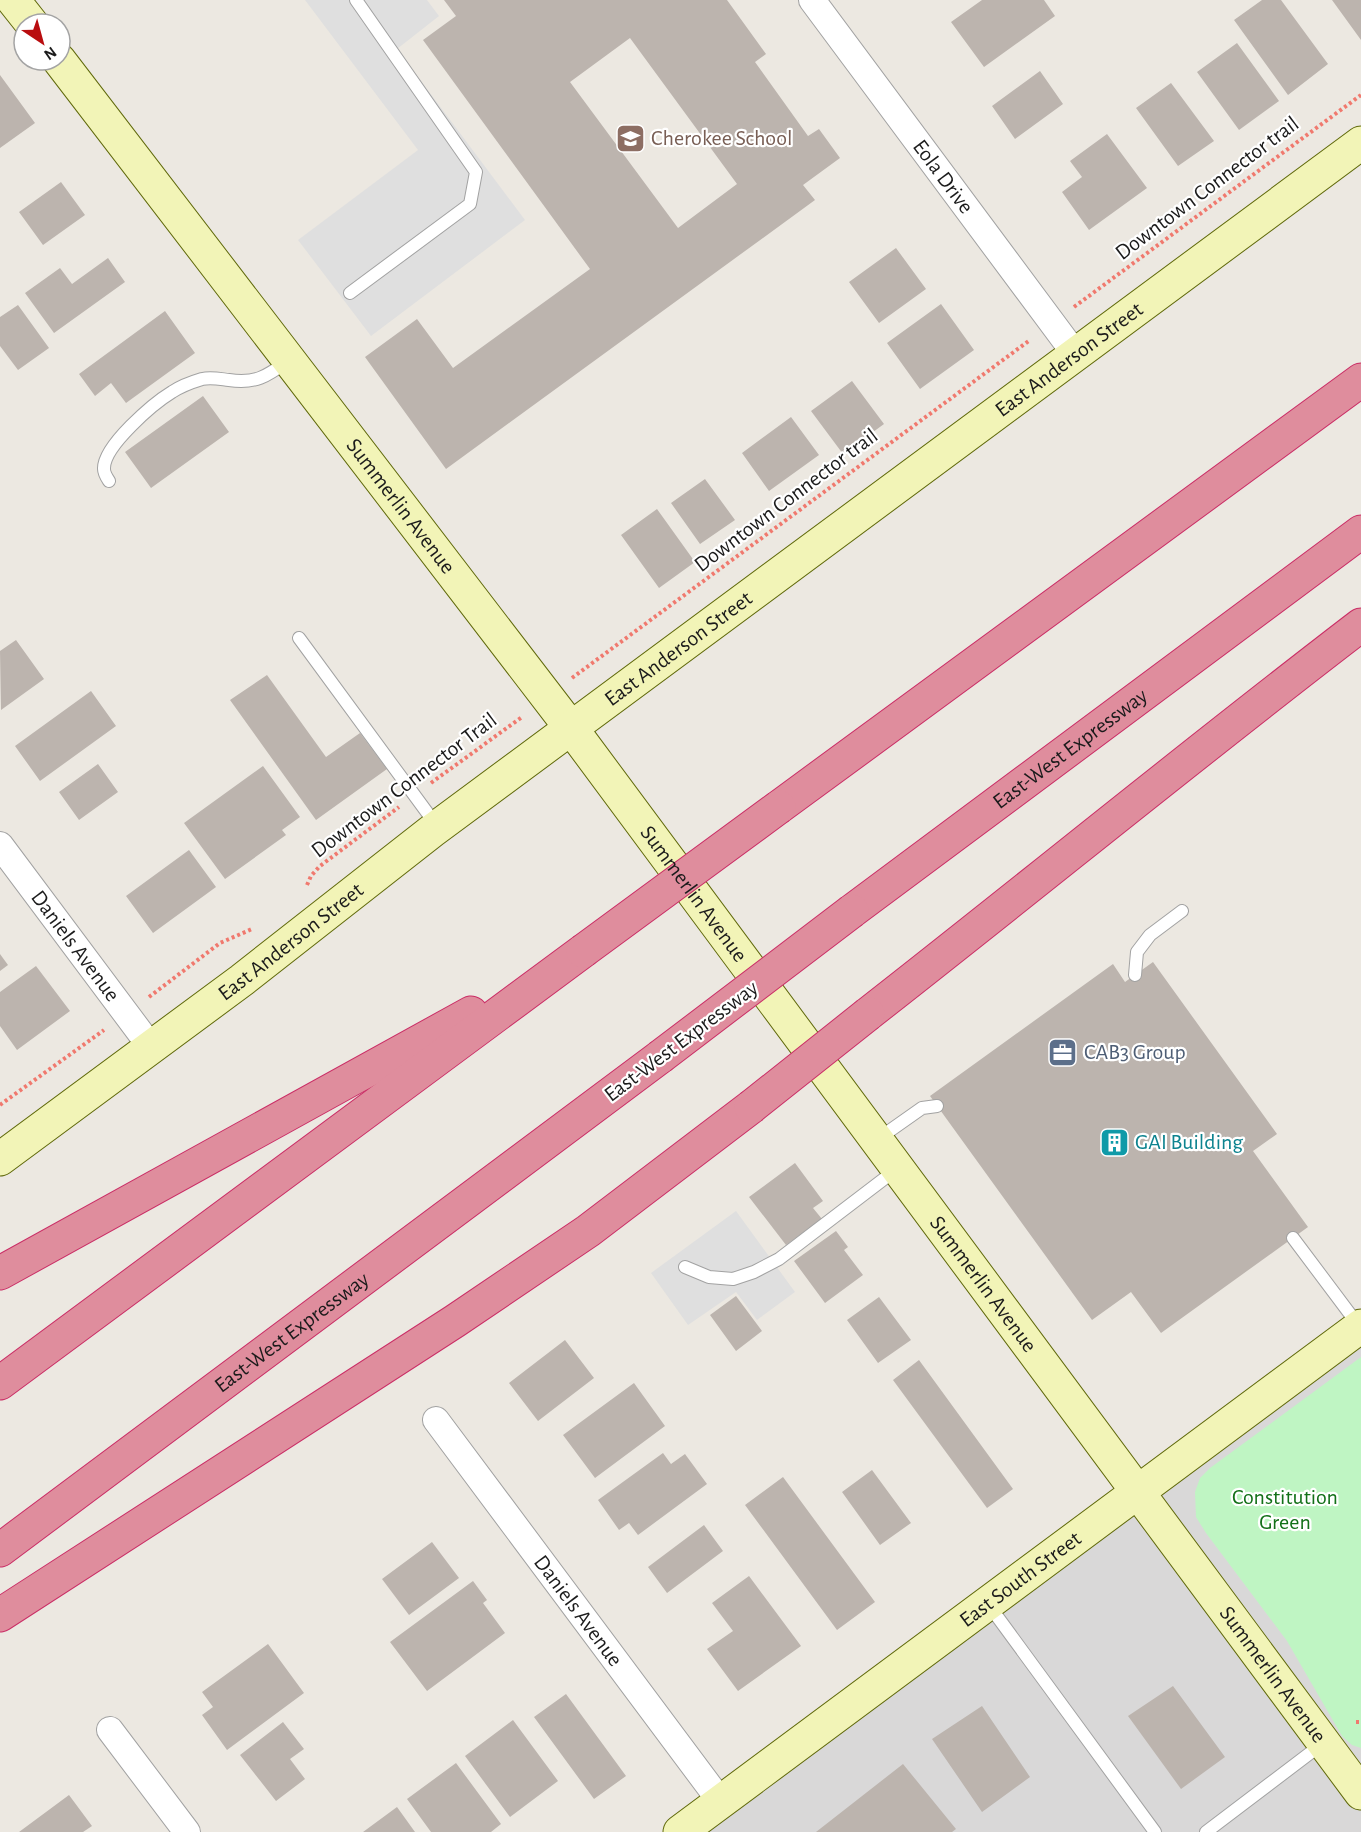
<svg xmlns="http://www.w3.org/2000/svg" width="1361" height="1832" font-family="'Alegreya Sans',sans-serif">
  <rect width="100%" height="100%" fill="#ece8e1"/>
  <path fill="#d9d8d8" d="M1361,1326V1832H680Z"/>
  <path fill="#bff5c3" d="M1361,1357V1748L1352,1745L1342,1736L1287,1641L1206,1533L1196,1517L1195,1492L1200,1478L1210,1468Z"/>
  <path fill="#dfdfdf" d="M305,0H427L439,16L397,49L525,220L371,336L298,240L418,150Z
    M736,1211L795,1292L757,1320L736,1292L688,1325L651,1273Z"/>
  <path fill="#bcb4ae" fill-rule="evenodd" d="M444,0H727L766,54L755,62L808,136L819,129L840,158L803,185L815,200L446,469L365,357L417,319L453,368L590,269L423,40L456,16ZM630,38L737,184L678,228L570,82Z
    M982,0H1044L1055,16L984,67L951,22Z
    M1262,0H1281L1328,64L1288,95L1234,20Z
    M1332,0H1361V40Z
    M1237,43L1279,101L1239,130L1197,72Z
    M1040,71L1063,104L1015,139L992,106Z
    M0,75L35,123L0,148Z
    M1171,83L1214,141L1178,166L1136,108Z
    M1107,134L1147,188L1089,230L1062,192L1082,177L1070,161Z
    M61,182L85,215L43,245L19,212Z
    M896,248L926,289L879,323L849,282Z
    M108,258L125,282L54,333L25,293L60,268L72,284Z
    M941,304L974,350L920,389L887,343Z
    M18,305L49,348L18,370L0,346V317Z
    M165,311L195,353L126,403L111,383L95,396L79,374Z
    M852,381L884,424L843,454L811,411Z
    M203,396L229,432L151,488L125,452Z
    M791,417L819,455L769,491L742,453Z
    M705,479L735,520L700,544L671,503Z
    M657,509L695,562L659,588L621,535Z
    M16,640L44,679L1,710L0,651Z
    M267,675L326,757L360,733L387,769L316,820L230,700Z
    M91,691L116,726L40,781L15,746Z
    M98,764L118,792L79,820L59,792Z
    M263,766L300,817L282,830L286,835L225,879L184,823Z
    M189,850L216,887L153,933L126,896Z
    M0,954L8,965L0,971Z
    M1153,962L1277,1134L1253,1151L1308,1227L1161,1333L1131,1292L1092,1320L930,1096L1113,964L1125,982Z
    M36,966L70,1011L17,1050L0,1026V992Z
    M795,1163L823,1201L813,1208L822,1219L786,1245L749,1197Z
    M836,1231L848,1247L844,1250L863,1275L825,1303L794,1261Z
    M736,1296L762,1331L736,1351L710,1315Z
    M879,1297L911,1340L878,1363L847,1320Z
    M565,1340L594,1378L538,1421L509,1383Z
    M919,1360L1013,1489L987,1508L893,1380Z
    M634,1383L665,1426L595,1478L563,1435Z
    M663,1453L671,1464L685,1454L707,1484L638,1535L629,1523L619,1530L598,1500Z
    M872,1470L911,1523L880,1545L842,1492Z
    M783,1477L875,1602L837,1630L745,1505Z
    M704,1525L723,1551L667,1593L648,1567Z
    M432,1542L459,1578L409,1615L382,1579Z
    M749,1576L801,1646L738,1691L707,1649L733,1631L712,1603Z
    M473,1581L487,1600L483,1603L505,1633L427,1691L390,1642Z
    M268,1644L304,1693L227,1750L202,1715L213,1707L202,1692Z
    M1173,1686L1225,1757L1181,1789L1128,1716Z
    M566,1694L626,1776L594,1799L534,1717Z
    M982,1706L1030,1777L982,1812L932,1739Z
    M513,1720L558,1781L510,1817L465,1756Z
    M283,1722L304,1749L290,1759L305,1779L276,1801L240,1755Z
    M456,1763L501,1824L491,1832H431L407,1799Z
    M903,1764L956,1829L952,1832H816Z
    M69,1795L92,1826L83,1832H19Z
    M397,1807L415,1832H363Z"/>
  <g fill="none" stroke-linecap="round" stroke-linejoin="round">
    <defs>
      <path id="lane" d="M350,293L470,204L476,172L356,0
        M109,481C107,478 104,473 104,469C103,446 154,403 172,392C181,386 192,382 202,379C211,377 220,379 229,380C256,384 267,376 288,361
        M299,638L437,826
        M1135,975L1137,952L1150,935L1182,911
        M878,1139L922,1108L937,1106
        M1293,1238L1359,1326
        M685,1267L709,1277L733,1279L754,1272L779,1259L897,1169
        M988,1604L1155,1832
        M1206,1832L1322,1744"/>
      <g id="street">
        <path id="s1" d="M812,0L1076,355"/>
        <path id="s2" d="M0,845L151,1047"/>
        <path id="s3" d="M436,1420L721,1802"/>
        <path d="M110,1730L187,1832"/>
      </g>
      <g id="secondary">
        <path d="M13,0L32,24"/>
        <path id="s4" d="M59,60L571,728L1361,1793"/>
        <path id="s5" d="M0,1159L242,980L432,831L1361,143"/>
        <path id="s6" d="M680,1832L1361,1326"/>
      </g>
      <g id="highway">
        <path d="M779,807L1361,380"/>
        <path id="s7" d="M852,911L1361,532"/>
        <path d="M868,1014C1033,885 1195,752 1361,625"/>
        <path d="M0,1273L471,1013"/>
        <path d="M0,1383L583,951"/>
        <path id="s8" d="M0,1550L660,1057"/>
        <path d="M0,1615L455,1321L588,1231L751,1107"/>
      </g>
    </defs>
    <use href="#lane" stroke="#a2a2a2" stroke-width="14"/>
    <use href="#street" stroke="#a2a2a2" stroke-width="28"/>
    <use href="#secondary" stroke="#60690b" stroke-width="35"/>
    <use href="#highway" stroke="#ca2e66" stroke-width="35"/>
    <path stroke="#f0796e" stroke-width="4" stroke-dasharray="3 3" stroke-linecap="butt" d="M1074,307L1361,95
      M572,678L1030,340
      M431,783L522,717
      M307,885L311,876L320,866L399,807
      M149,997L220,943L252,929
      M0,1105L104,1030
      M1356,1722H1361"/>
    <use href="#lane" stroke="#fff" stroke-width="12"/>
    <use href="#street" stroke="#fff" stroke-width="26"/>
    <use href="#secondary" stroke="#f2f4b7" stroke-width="33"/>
    <use href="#highway" stroke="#df8d9d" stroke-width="33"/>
    <defs>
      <path id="highway-bridge" d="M583,951L779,807
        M660,1057L852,911
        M751,1107L868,1014"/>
    </defs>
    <use href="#highway-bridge" stroke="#ca2e66" stroke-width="35" stroke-linecap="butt"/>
    <use href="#highway-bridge" stroke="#df8d9d" stroke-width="33"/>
  </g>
  <defs>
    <symbol id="school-square" viewBox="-11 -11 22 22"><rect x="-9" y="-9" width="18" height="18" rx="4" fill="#8d6e63" stroke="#fff"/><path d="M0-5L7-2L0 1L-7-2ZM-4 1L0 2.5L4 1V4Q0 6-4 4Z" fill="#fff"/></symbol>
    <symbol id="office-square" viewBox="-11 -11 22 22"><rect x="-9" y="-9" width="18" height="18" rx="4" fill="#5c6f8a" stroke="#fff"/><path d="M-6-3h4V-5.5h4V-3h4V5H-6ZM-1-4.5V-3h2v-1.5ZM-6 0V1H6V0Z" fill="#fff"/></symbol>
    <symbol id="building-square" viewBox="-11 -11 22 22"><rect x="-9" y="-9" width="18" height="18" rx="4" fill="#0f9aa8" stroke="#fff"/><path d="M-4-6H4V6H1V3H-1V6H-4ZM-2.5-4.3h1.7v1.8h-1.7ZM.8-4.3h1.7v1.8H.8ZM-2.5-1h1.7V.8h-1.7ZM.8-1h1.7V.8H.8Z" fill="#fff"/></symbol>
  </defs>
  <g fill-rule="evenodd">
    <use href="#school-square" x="614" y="122" width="33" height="33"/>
    <use href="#office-square" x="1046" y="1036" width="33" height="33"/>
    <use href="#building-square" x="1098" y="1126" width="33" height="33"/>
  </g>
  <g text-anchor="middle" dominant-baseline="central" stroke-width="4.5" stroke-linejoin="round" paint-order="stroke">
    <g font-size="22" fill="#785e54" stroke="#fff" text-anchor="start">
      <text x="651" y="138">Cherokee School</text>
    </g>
    <g font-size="22" fill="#1b1b1b" stroke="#fff">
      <text stroke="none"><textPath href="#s1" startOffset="220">Eola Drive</textPath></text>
      <text transform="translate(1207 188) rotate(-37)">Downtown Connector trail</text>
      <text stroke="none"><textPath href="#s5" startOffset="1335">East Anderson Street</textPath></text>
      <text transform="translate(786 500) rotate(-37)">Downtown Connector trail</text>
      <text stroke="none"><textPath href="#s4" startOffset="562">Summerlin Avenue</textPath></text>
      <text stroke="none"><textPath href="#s5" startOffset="849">East Anderson Street</textPath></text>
      <text stroke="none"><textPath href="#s7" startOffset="272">East-West Expressway</textPath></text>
      <text transform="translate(404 785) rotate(-37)">Downtown Connector Trail</text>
      <text stroke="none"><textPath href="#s4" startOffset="1048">Summerlin Avenue</textPath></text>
      <text stroke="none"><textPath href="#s5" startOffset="363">East Anderson Street</textPath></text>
      <text stroke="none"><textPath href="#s2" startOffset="126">Daniels Avenue</textPath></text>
      <text transform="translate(681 1041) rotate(-37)">East-West Expressway</text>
      <text stroke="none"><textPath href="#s4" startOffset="1534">Summerlin Avenue</textPath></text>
      <text stroke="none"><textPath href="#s8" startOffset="364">East-West Expressway</textPath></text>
      <text stroke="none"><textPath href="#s6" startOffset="424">East South Street</textPath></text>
      <text stroke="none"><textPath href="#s3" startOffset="238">Daniels Avenue</textPath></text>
      <text stroke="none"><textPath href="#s4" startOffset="2020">Summerlin Avenue</textPath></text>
    </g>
    <g font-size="22" fill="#4e5e75" stroke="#fff" text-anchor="start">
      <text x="1084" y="1052">CAB3 Group</text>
    </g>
    <g font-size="22" fill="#0d838f" stroke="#fff" text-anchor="start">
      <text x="1135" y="1142">GAI Building</text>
    </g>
    <g font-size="22" fill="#127018" stroke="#fff">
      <text x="1285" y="1497">Constitution<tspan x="1285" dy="25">Green</tspan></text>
    </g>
  </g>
  <g transform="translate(42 42) rotate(144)"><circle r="28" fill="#ffffff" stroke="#a4a4a4" stroke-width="1.5"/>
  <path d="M0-4.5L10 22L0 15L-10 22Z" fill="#b90d0f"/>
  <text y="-9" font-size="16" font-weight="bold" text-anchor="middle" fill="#1b1b1b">N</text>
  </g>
</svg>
